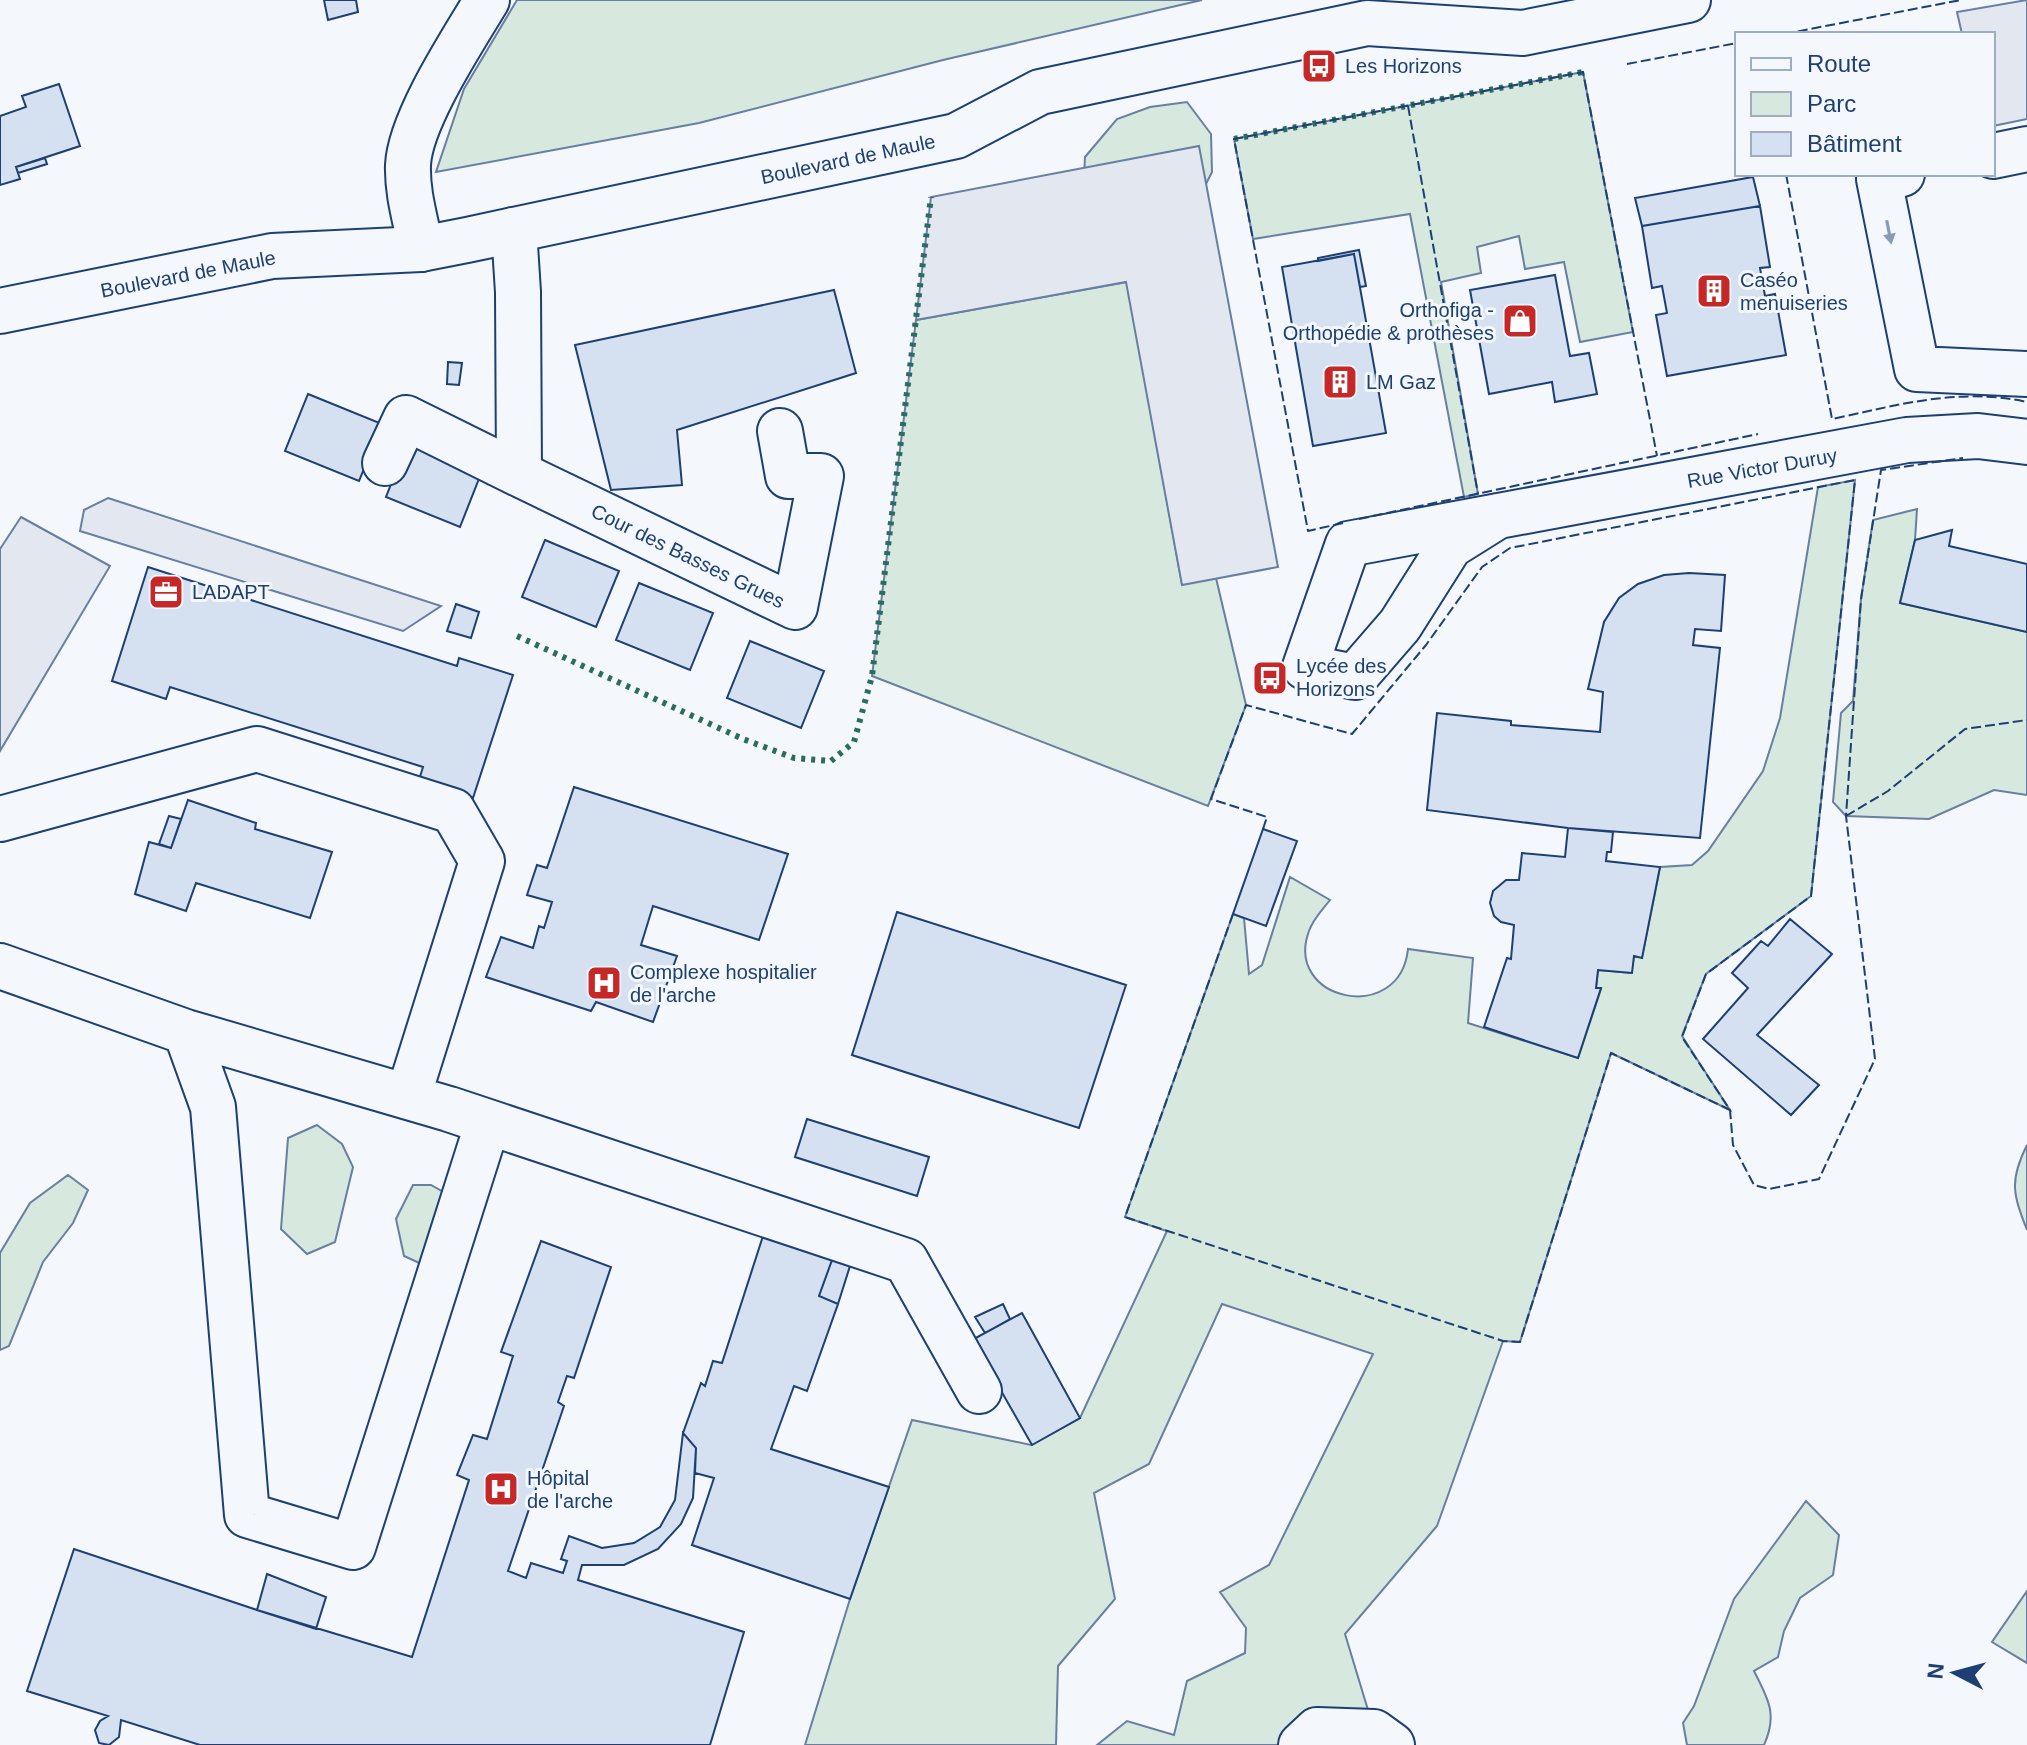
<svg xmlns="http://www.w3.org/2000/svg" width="2027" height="1745" font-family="Helvetica,sans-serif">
  <rect width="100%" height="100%" fill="#f4f7fb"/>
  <path fill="#d7e8df" stroke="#687fa3" stroke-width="2" d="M517,0H1202L943,60L699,123L436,172L464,89Z
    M1583,72L1633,332L1580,342L1564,262L1525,269L1519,236L1477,247L1481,273L1441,282L1478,494L1464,497L1410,214L1253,239L1234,139Z
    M1187,102L1211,134L1212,172L1200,196H1083L1085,157L1117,119L1150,107Z
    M1127,282L1182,584L1216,578L1246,705L1208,806L872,676L916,320Z
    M1855,480L1811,896L1706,974L1682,1036L1730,1110L1611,1053L1520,1342L1503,1341L1437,1526L1345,1634L1368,1710L1330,1745H1097L1127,1721L1174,1735L1187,1681L1245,1653L1246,1628L1220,1592L1269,1565L1373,1354L1222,1304L1149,1464L1094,1493L1115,1599L1058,1666L1056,1745H805L850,1599L912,1420L1031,1445L1080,1418L1167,1231L1125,1217L1233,914L1244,918L1249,974L1262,965L1290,877L1330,900C1323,909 1313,919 1309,931C1283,1001 1400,1026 1408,949L1473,958L1468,1023L1578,1058L1601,989L1596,988L1598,970L1631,973L1634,956L1642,957L1660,867L1692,865L1708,851L1763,771L1780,718L1818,487Z
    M1917,509L1915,540L1900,603L2027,632V795L1994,790L1929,819L1846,816L1833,802L1841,713L1853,701L1861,599L1873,520Z
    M317,1125L342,1144L353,1167L335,1242L307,1254L281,1229L288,1138Z
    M2027,1145V1230C2013,1194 2009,1181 2027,1145Z
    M68,1175L88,1190L73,1223L43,1262L9,1346L0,1350V1253L30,1203Z
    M413,1185H431L447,1194L428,1267L404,1256L396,1219Z
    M1806,1501L1839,1535L1833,1575L1800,1598L1784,1631L1778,1657L1754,1671C1768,1699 1778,1714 1764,1745H1687L1683,1723L1694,1706L1734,1599Z
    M2027,1591V1663L1992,1642Z"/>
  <path fill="#e3e8f0" stroke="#687fa3" stroke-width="2" d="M2027,0V119L1993,126V34H1962L1957,12Z
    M1199,146L1278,567L1182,585L1126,282L916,320L931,197Z
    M108,498L441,606L403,631L80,531L84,510Z
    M21,517L110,566L0,751V549Z"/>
  <path fill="#d5e0f0" stroke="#1d3f73" stroke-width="2" d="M324,0H356L358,12L328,20Z
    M59,84L80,146L16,167L20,179L0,185V116L26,107L22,96Z
    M45,158L47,164L18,173L16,167Z
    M1753,177L1760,206L1642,226L1635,198Z
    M1760,206L1770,267L1760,268L1765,296L1775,294L1786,355L1667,376L1656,315L1667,313L1662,286L1652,288L1642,226Z
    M1359,250L1366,286L1360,287L1354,254L1318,261V258Z
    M1354,254L1386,433L1313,446L1282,267Z
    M1555,275L1570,356L1589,353L1597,394L1555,402L1552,382L1489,394L1470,290Z
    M834,290L856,373L677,430L682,485L611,490L575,345Z
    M448,362L462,363L459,385L447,384Z
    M308,394L382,424L359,481L285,451Z
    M408,441L482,471L460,527L386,497Z
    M1952,530L1949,546L2027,564V632L1900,603L1915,540Z
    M545,540L619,571L596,627L522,597Z
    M148,567L457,666L459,658L513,675L473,798L419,780L423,767L170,687L166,699L112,681Z
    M1689,573L1725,575L1721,631L1695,629L1693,645L1720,648L1700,838L1568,828L1427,810L1437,713L1511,721V725L1600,732L1603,692L1588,689L1604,622L1619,598L1638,584L1664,575Z
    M639,583L713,613L690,670L616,640Z
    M456,604L479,612L471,638L447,631Z
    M750,641L824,671L801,728L727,698Z
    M574,787L788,854L759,940L653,906L641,945L677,956L653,1022L596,1002L591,1011L486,977L501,937L533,948L539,926L544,928L552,902L527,895L537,865L547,868Z
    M188,800L256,823L255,829L332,852L310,918L196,883L186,911L135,894L149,842L171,848Z
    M169,816L181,819L171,848L159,844Z
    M1568,828L1613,832L1611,852H1607L1606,861L1660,867L1642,958L1634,956L1632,973L1598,970L1596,988H1601L1578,1058L1484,1027L1507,958L1511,959L1514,925L1501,922L1494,916L1490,903L1493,891L1506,880H1519L1522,853L1565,857Z
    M1263,829L1297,841L1266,926L1233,914Z
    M897,912L1126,985L1079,1128L852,1055Z
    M1790,919L1832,954L1757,1035L1819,1085L1791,1115L1703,1039L1748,988L1732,973L1761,941L1768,946Z
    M807,1119L929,1157L917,1196L795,1157Z
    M763,1236L832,1260L819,1296L838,1304L807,1391L794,1386L771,1449L889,1487L850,1599L692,1545L714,1478L695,1473L696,1448L683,1433L701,1383L705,1386L713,1361L722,1363Z
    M541,1241L611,1267L574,1378L567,1376L558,1402L564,1406L508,1571L526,1578L531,1563L563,1573L567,1561L561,1559L569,1536L602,1548L634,1543L660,1527L675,1500L683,1433L696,1448L693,1498L681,1524L658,1549L624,1565H582L578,1580L744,1632L710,1745H200L121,1720L119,1737L109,1745L99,1743L95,1730L100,1721L108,1716L27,1691L74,1549L257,1610L412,1657L469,1480L457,1475L473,1435L487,1439L513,1356L501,1352Z
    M832,1260L850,1266L838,1304L819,1296Z
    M1003,1304L1010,1319L985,1333L975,1317Z
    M1022,1313L1080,1418L1032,1445L972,1340Z
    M267,1574L326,1597L316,1629L257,1610Z"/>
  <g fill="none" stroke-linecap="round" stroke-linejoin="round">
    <defs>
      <path id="minor" d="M1993,156L2027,149
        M1902,174L1879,179L1917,369L2027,374
        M514,230L518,292L519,474L795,607L821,476H788L780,431
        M421,249C416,221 407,194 408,165C410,120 463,40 487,0
        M385,463L406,418L519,474
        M1498,516L1450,546L1400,625L1355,677L1305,667L1348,544L1907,440L1978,436L2027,442
        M0,819L257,749L453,811L482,861L408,1097
        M0,966L186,1032L449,1109L906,1261L979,1391
        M186,1032L213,1107L247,1515L353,1547L488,1122
        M1301,1745L1317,1730L1374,1732L1392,1745"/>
      <path id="major" d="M0,311L272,256L421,249L467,240L956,136L1040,92L1367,23L1523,33L1688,0"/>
    </defs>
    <use href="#minor" stroke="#1d3f73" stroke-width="48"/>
    <use href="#major" stroke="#1d3f73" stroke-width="48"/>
    <use href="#minor" stroke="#f4f7fb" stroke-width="44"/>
    <use href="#major" stroke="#f4f7fb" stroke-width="44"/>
    <path stroke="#2c6c60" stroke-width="6" stroke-dasharray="4 6" stroke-linecap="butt" d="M1234,139L1583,72
      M517,636L743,739L794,758L831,761L854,742L872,676L931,197"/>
    <path stroke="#1d3f73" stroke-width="2" stroke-dasharray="10 4" stroke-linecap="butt" d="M1784,34L1961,0
      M1627,64L1737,43
      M1408,106L1478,494
      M1786,174L1832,419C1899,405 1958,387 2027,402
      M1359,519L1758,434
      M1343,523L1308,531L1234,139L1583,72L1657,456
      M1846,816L1888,791L1965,729L2027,720
      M1263,829L1267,817L1211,799L1246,705L1352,734L1426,645L1482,567L1510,548L1855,480L1811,896L1706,974L1682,1037L1730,1110L1733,1145L1754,1185L1769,1189L1819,1179L1875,1059L1846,816L1861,599L1881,470L1963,458
      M1233,914L1125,1217L1503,1341L1520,1342L1611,1053L1730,1110"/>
  </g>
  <defs><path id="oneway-solid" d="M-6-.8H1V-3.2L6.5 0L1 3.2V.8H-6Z" transform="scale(2)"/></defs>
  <use fill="#889bb7" href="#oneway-solid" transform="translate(1889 232) rotate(79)"/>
  <defs>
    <symbol id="bus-square" viewBox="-11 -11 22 22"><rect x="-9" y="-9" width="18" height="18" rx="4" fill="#c62828" stroke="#f4f7fb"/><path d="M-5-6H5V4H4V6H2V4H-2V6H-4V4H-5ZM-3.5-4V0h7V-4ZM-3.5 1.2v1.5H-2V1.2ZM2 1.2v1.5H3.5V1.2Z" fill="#fff"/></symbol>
    <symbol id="building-square" viewBox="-11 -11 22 22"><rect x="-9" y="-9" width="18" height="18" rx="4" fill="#c62828" stroke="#f4f7fb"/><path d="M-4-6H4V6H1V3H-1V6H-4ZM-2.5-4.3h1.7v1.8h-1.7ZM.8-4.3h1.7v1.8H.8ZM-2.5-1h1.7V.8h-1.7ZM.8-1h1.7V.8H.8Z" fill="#fff"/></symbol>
    <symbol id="shop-square" viewBox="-11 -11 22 22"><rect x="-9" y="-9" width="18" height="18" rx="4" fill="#c62828" stroke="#f4f7fb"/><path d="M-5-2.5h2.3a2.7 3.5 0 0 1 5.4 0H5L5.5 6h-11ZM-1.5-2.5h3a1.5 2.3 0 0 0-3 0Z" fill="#fff"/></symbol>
    <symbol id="office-square" viewBox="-11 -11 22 22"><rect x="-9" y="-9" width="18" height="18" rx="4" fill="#c62828" stroke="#f4f7fb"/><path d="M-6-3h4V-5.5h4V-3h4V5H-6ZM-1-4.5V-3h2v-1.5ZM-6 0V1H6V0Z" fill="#fff"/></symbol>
    <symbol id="hospital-square" viewBox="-11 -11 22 22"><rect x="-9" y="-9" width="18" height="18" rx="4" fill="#c62828" stroke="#f4f7fb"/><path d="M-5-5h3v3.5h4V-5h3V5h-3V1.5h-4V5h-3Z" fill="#fff"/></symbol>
  </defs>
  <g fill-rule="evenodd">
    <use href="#bus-square" x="1299" y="46" width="40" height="40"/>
    <use href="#building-square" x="1694" y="271" width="40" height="40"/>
    <use href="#shop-square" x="1500" y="301" width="40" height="40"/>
    <use href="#building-square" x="1320" y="362" width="40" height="40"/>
    <use href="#office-square" x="146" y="572" width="40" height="40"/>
    <use href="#bus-square" x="1250" y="658" width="40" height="40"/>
    <use href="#hospital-square" x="584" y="963" width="40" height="40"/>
    <use href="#hospital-square" x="481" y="1469" width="40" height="40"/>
  </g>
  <g text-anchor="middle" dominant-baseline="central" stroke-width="6" stroke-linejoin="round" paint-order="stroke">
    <g font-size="20" fill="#1d3f73" stroke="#f4f7fb" text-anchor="start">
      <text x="1345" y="66">Les Horizons</text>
      <text x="1740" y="280">Caséo<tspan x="1740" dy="23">menuiseries</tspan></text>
      <text x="1494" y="310" text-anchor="end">Orthofiga -<tspan x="1494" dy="23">Orthopédie &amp; prothèses</tspan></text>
      <text x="1366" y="382">LM Gaz</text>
      <text x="192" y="592">LADAPT</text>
      <text x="1296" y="666">Lycée des<tspan x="1296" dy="23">Horizons</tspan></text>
      <text x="630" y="972">Complexe hospitalier<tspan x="630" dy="23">de l'arche</tspan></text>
      <text x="527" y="1478">Hôpital<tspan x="527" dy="23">de l'arche</tspan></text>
    </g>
    <g font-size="20" fill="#1d3f73" stroke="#f4f7fb">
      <text transform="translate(848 159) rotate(-12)">Boulevard de Maule</text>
      <text transform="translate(188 274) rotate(-11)">Boulevard de Maule</text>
      <text transform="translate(1762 468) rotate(-10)">Rue Victor Duruy</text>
      <text transform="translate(688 556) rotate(26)">Cour des Basses Grues</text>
    </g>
  </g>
  <rect x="1735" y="32" width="260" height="144" fill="#f4f7fb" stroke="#9eadc5" stroke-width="2"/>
  <rect x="1751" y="58" width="40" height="12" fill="#f4f7fb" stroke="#9eadc5" stroke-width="2"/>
  <text x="1807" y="72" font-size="24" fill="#1d3f73">Route</text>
  <rect x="1751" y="92" width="40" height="24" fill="#d7e8df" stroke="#9eadc5" stroke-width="2"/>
  <text x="1807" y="112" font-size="24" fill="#1d3f73">Parc</text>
  <rect x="1751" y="132" width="40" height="24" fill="#d5e0f0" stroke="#9eadc5" stroke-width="2"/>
  <text x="1807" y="152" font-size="24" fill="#1d3f73">Bâtiment</text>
  <g transform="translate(1955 1673) rotate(276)" stroke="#f4f7fb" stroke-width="6" paint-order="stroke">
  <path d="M0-6L14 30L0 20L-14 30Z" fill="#1d3f73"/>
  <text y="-12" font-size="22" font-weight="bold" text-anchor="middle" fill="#1d3f73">N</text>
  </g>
</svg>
